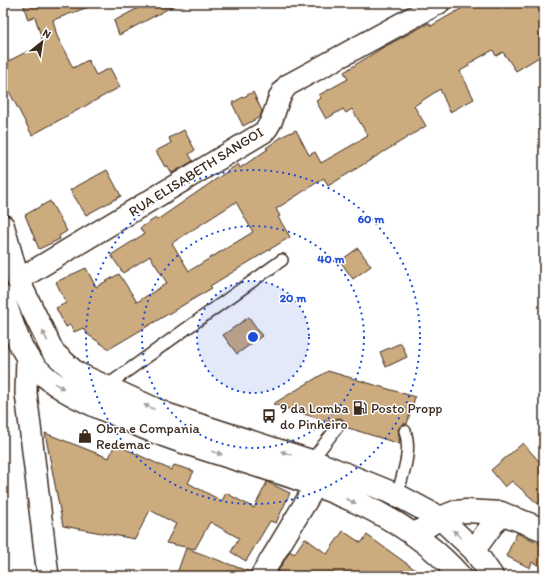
<svg xmlns="http://www.w3.org/2000/svg" width="547" height="579" font-family="Itim,sans-serif">
  <rect width="100%" height="100%" fill="#fff"/>
  <filter id="ink" filterUnits="userSpaceOnUse"><feTurbulence type="fractalNoise" baseFrequency=".025" numOctaves="2"/><feDisplacementMap in="SourceGraphic" scale="8" xChannelSelector="R" yChannelSelector="G"/><feConvolveMatrix kernelMatrix="1 2 1 2 8 2 1 2 1" color-interpolation-filters="sRGB"/></filter>
  <g filter="url(#ink)">
    <path fill="#ccab7f" stroke="#3b2a1e" fill-rule="evenodd" d="M23,3H94V5L53,20L57,36L73,68L88,60L96,75L110,68L120,87L32,135L3,80V64L26,52L44,46L35,17L28,20Z
      M136,3H179L119,35L114,21L138,8Z
      M471,3H544V54L516,71L503,52L496,56L493,50L468,64L469,66L460,71L474,99L450,112L440,89L414,106L426,126L328,186L324,178L276,209L280,216L278,217L290,237L210,286L212,288L109,349L87,334L83,328L74,332L70,325L66,327L56,308L66,303L56,282L86,268L96,287L119,274L137,302L167,283L150,256L123,273L111,255L144,234L140,228L156,218L157,220L238,164L240,168L268,149L266,148L283,136L296,130L309,155L315,152L321,163L368,136L352,109L346,113L343,109L326,119L316,101L321,98L319,95L348,79L344,72L382,48L429,23L431,26ZM236,202L253,232L189,271L172,243Z
      M253,92L262,111L260,117L243,126L232,103Z
      M184,130L195,150L189,154L193,161L172,173L167,165L165,167L156,151L171,143L169,138Z
      M107,170L121,196L86,215L70,190Z
      M50,201L67,231L59,236L60,239L39,249L25,215Z
      M358,248L371,266L353,279L340,261Z
      M249,317L262,336L237,354L223,335Z
      M401,343L407,357L386,367L380,352Z
      M328,371L415,397L407,424H403L398,429L400,444L345,427V422L340,418L336,419L332,423L273,404Z
      M45,433L109,458L115,444L171,470L174,465L194,471L188,483L222,501L226,493L254,508L267,482L290,493L276,523L270,521L246,561L231,552L239,538L210,522L195,549L166,543L176,524L150,510L135,539L63,526Z
      M523,443L544,467V497L538,504L512,481L505,487L491,470Z
      M343,531L361,543L367,535L424,576H275L290,551L294,554L305,538L327,554Z
      M517,533L544,545V568L532,562L530,568L506,556Z
      M186,548L250,572L249,576H176Z"/>
    <g fill="none" stroke-linecap="round" stroke-linejoin="round">
      <defs>
        <path id="service" d="M105,387L282,260
          M311,461L339,425
          M397,495C403,474 412,451 405,431"/>
        <path id="minor" d="M18,280L264,132C277,119 274,98 288,85L439,3
          M27,358L26,393L48,576
          M261,576L316,485"/>
        <path id="tertiary" d="M415,534L440,518L455,512L466,511L501,513L544,530"/>
        <path id="secondary" d="M3,226L18,280L53,352L76,373L168,415L323,465L397,495L440,518L474,550L492,576
          M3,297C9,313 18,345 28,358C50,388 86,402 119,416C133,423 148,430 163,435C266,473 384,490 460,576
          M474,550L501,513"/>
      </defs>
      <use href="#service" stroke="#3b2a1e" stroke-width="14"/>
      <use href="#minor" stroke="#3b2a1e" stroke-width="24"/>
      <use href="#tertiary" stroke="#3b2a1e" stroke-width="25"/>
      <use href="#secondary" stroke="#3b2a1e" stroke-width="25"/>
      <use href="#service" stroke="#fff" stroke-width="11"/>
      <use href="#minor" stroke="#fff" stroke-width="21"/>
      <use href="#tertiary" stroke="#fff" stroke-width="22"/>
      <use href="#secondary" stroke="#fff" stroke-width="22"/>
    </g>
    <defs><path id="oneway-solid" d="M-6-.8H1V-3.2L6.5 0L1 3.2V.8H-6Z"/></defs>
    <g fill="#a79f9a">
      <use href="#oneway-solid" transform="translate(45 336) rotate(-116)"/>
      <use href="#oneway-solid" transform="translate(59 386) rotate(31)"/>
      <use href="#oneway-solid" transform="translate(149 407) rotate(-156)"/>
      <use href="#oneway-solid" transform="translate(217 453) rotate(18)"/>
      <use href="#oneway-solid" transform="translate(286 453) rotate(-162)"/>
      <use href="#oneway-solid" transform="translate(351 501) rotate(24)"/>
      <use href="#oneway-solid" transform="translate(457 534) rotate(-137)"/>
    </g>
  </g>
  <circle cx="253" cy="337" r="56" fill="#1d4ed8" fill-opacity=".12"/>
  <g fill="none" stroke="#1d4ed8" stroke-width="2" stroke-dasharray="2 4">
    <circle cx="253" cy="337" r="56"/>
    <circle cx="253" cy="337" r="111"/>
    <circle cx="253" cy="337" r="167"/>
  </g>
  <defs>
    <symbol id="fuel-bare" viewBox="-9 -9 18 18"><path d="M-5.5-6h7V0h2V4h1.3V-2.5L3-4.5l.8-.8L6-3V5H2.5V1h-1V6h-7ZM-4.2-4.7v3.2H.2V-4.7Z" fill="#3b2a1e" stroke="#fff" stroke-width="2.5" paint-order="stroke"/></symbol>
    <symbol id="bus-bare" viewBox="-9 -9 18 18"><path d="M-5-6H5V4H4V6H2V4H-2V6H-4V4H-5ZM-3.5-4V0h7V-4ZM-3.5 1.2v1.5H-2V1.2ZM2 1.2v1.5H3.5V1.2Z" fill="#3b2a1e" stroke="#fff" stroke-width="2.5" paint-order="stroke"/></symbol>
    <symbol id="shop-bare" viewBox="-9 -9 18 18"><path d="M-5-2.5h2.3a2.7 3.5 0 0 1 5.4 0H5L5.5 6h-11ZM-1.5-2.5h3a1.5 2.3 0 0 0-3 0Z" fill="#3b2a1e" stroke="#fff" stroke-width="2.5" paint-order="stroke"/></symbol>
  </defs>
  <g fill-rule="evenodd">
    <use href="#fuel-bare" x="350" y="398" width="20" height="20"/>
    <use href="#bus-bare" x="259" y="406" width="20" height="20"/>
    <use href="#shop-bare" x="75" y="426" width="20" height="20"/>
  </g>
  <g text-anchor="middle" dominant-baseline="central" stroke-width="3" stroke-linejoin="round" paint-order="stroke">
    <g font-size="14" fill="#3b2a1e" stroke="#fff">
      <text transform="translate(196 172) rotate(-32)">RUA ELISABETH SANGOI</text>
    </g>
    <g font-size="14" fill="#3b2a1e" stroke="#fff" text-anchor="start">
      <text x="280" y="408">9 da Lomba<tspan x="280" dy="16">do Pinheiro</tspan></text>
      <text x="371" y="408">Posto Propp</text>
      <text x="96" y="428">Obra e Compania<tspan x="96" dy="16">Redemac</tspan></text>
    </g>
  </g>
  <circle cx="253" cy="337" r="6" fill="#1d4ed8" stroke="#fff" stroke-width="2"/>
  <g font-size="12" text-anchor="middle" font-weight="bold" fill="#1d4ed8" stroke="#fff" stroke-width="3" stroke-linejoin="round" paint-order="stroke">
    <text x="371" y="223">60 m</text>
    <text x="331" y="263">40 m</text>
    <text x="293" y="302">20 m</text>
  </g>
  <rect width="547" height="579" fill="none" stroke="#fff" stroke-width="16"/>
  <rect x="8" y="8" width="531" height="563" fill="none" stroke="#3b2a1e" stroke-width="1.5" filter="url(#ink)"/>
  <g transform="translate(42 42) rotate(30)" stroke="#ffffff" stroke-width="3" paint-order="stroke">
  <path d="M0-3L7 15L0 10L-7 15Z" fill="#3b2a1e"/>
  <text y="-6" font-size="11" font-weight="bold" text-anchor="middle" fill="#3b2a1e">N</text>
  </g>
</svg>
